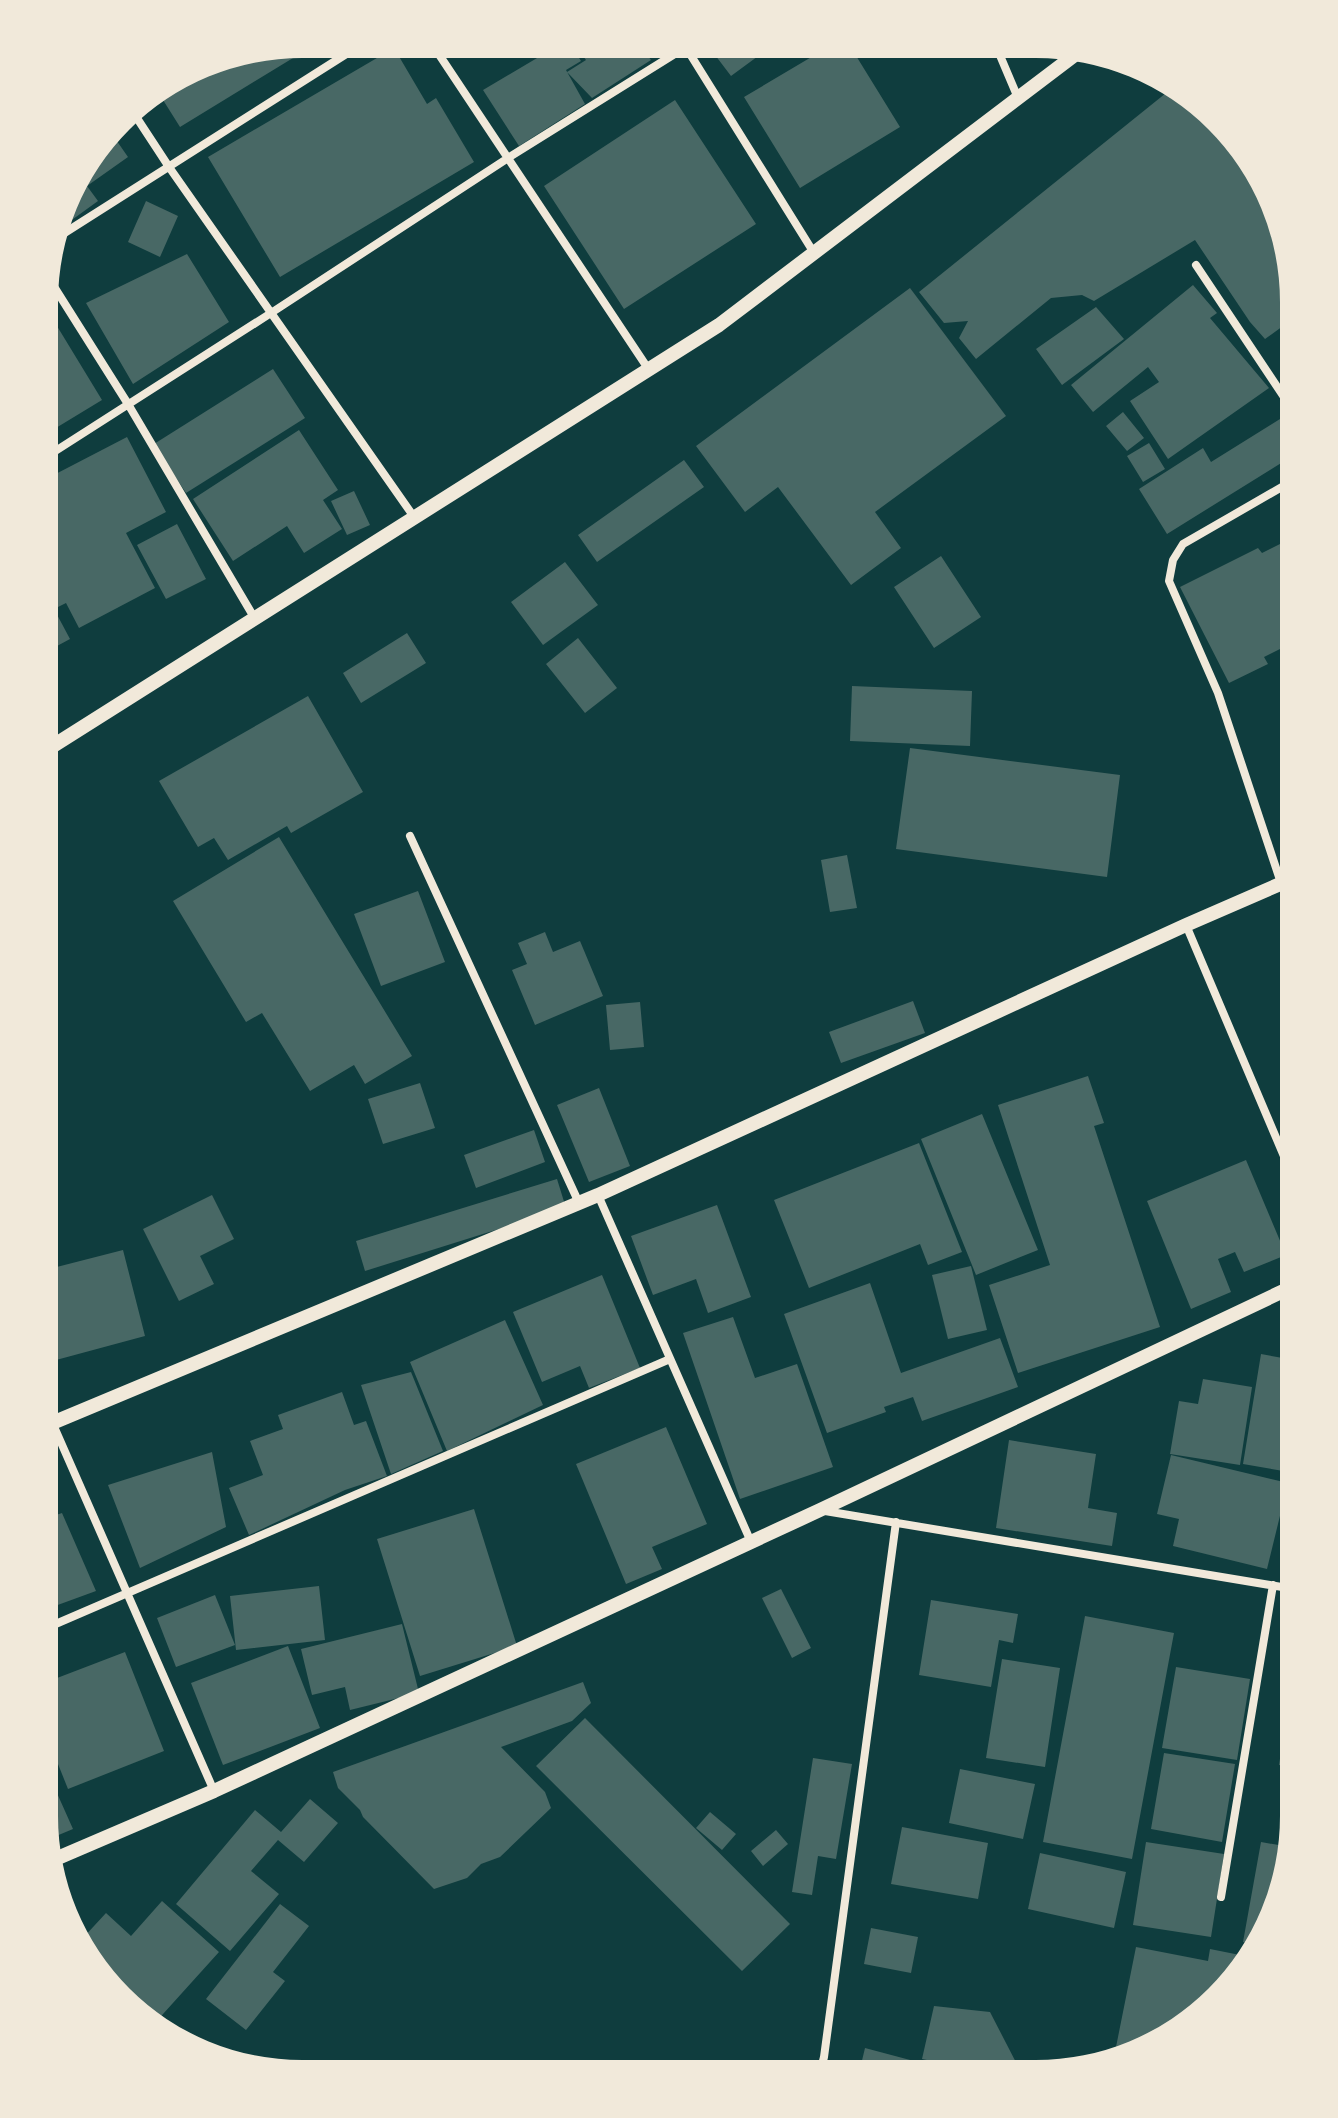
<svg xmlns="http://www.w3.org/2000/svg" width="1338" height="2118" font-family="Lora,serif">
  <rect width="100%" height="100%" fill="#0f3d3e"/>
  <path fill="#486865" d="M302,44H316L180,127L158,92L204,64Z
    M559,45H571L581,61L566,70L585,104L519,146L483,90Z
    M575,45H639L651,60L592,98L567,72L586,60Z
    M720,45H773L731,76L712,51Z
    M830,46H850L900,127L800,188L744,97Z
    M394,48L427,104L436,98L474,162L280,277L208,157Z
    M1171,89L1193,98L1274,204L1294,302V318L1265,339L1250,322L1195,240L1094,301L1082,295L1051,298L976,359L959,338L968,321L944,323L919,292Z
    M675,100L756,224L624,309L544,186Z
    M112,134L128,157L87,186L98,201L69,222L63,214L71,188Z
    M146,201L178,216L160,257L128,242Z
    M187,254L229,322L133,384L86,303Z
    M1193,285L1217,313L1210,318L1269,388L1168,459L1130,401L1159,382L1148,367L1093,412L1071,385Z
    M910,288L1006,416L875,512L901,548L851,585L778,487L745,512L696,446Z
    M1096,307L1124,339L1062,385L1036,349Z
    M46,308L102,400L46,434Z
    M1294,349V377L1281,357Z
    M273,369L305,418L186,493L154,444Z
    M1123,412L1144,438L1127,451L1106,426Z
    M1288,414L1294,423V455L1167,534L1139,489L1203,448L1211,462Z
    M299,430L338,490L323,500L342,529L304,553L287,526L233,561L193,499Z
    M127,437L166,512L126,533L155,588L79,628L66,603L54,609L70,639L46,652V479Z
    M1149,443L1165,469L1143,482L1127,456Z
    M684,460L704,487L597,562L578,535Z
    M354,491L370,525L347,535L331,501Z
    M177,524L206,579L166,599L137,545Z
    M1294,537V642L1264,657L1268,664L1229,683L1180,587L1258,548L1262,553Z
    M941,556L981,617L934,648L894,587Z
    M565,562L598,605L543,645L511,602Z
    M407,633L426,663L361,703L343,673Z
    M578,638L617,688L585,713L546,664Z
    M852,686L972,691L970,746L850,741Z
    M308,696L363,792L291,833L287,826L228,860L214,838L198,847L159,781Z
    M910,748L1120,775L1107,877L896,849Z
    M279,837L412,1056L365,1084L354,1065L310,1091L262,1013L246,1022L173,901Z
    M847,855L857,908L830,912L821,860Z
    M418,891L445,962L381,986L354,914Z
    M545,932L553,952L580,941L603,996L535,1025L512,970L527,964L518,943Z
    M913,1001L925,1033L841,1063L829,1032Z
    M640,1002L644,1047L610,1050L606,1005Z
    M1088,1076L1104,1123L1094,1126L1160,1327L1018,1373L989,1285L1050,1265L998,1105Z
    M420,1083L435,1128L383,1144L368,1099Z
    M599,1088L630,1166L589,1182L557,1105Z
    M982,1114L1038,1250L976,1275L921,1139Z
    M534,1130L545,1162L476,1188L464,1155Z
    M919,1143L962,1252L928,1265L920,1244L809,1288L774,1200Z
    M1246,1160L1286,1255L1244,1272L1235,1252L1218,1259L1231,1292L1191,1309L1147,1201Z
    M557,1179L566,1208L365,1271L356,1241Z
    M212,1195L234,1239L200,1256L214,1284L179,1301L143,1229Z
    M717,1205L751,1297L708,1313L696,1279L653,1295L631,1236Z
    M123,1250L145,1336L45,1363V1270Z
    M971,1266L987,1330L948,1339L932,1275Z
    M602,1275L640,1368L589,1388L580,1366L542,1382L513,1312Z
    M870,1283L901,1373L1000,1338L1018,1387L922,1421L913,1397L884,1407L886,1412L827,1433L784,1314Z
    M733,1317L755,1378L797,1364L833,1467L740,1499L683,1333Z
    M505,1320L543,1405L447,1451L410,1362Z
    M1261,1354L1294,1360V1441L1289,1472L1243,1464Z
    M411,1372L443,1451L391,1474L361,1385Z
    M1203,1379L1252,1387L1240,1465L1170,1454L1179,1401L1198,1404Z
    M342,1392L354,1425L366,1421L387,1476L345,1490L249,1535L229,1488L263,1475L250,1441L283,1429L278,1415Z
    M666,1427L707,1524L652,1547L662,1569L626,1584L576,1464Z
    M1009,1440L1096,1454L1088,1508L1117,1513L1112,1546L996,1528Z
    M212,1452L226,1527L140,1568L108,1485Z
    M1171,1455L1288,1483L1267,1569L1173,1546L1179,1519L1157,1514Z
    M474,1509L517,1646L420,1676L377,1539Z
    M62,1513L96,1591L44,1610V1519Z
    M319,1586L325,1640L236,1650L230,1596Z
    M781,1589L811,1648L792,1658L762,1598Z
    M215,1595L235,1645L176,1667L157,1618Z
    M931,1600L1018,1614L1013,1643L999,1640L991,1687L919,1675Z
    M1085,1616L1174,1633L1132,1859L1043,1842Z
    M402,1624L419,1693L350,1710L345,1687L312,1695L301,1649Z
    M288,1646L320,1728L223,1765L191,1683Z
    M125,1652L164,1751L68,1789L44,1729V1683Z
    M1002,1659L1060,1668L1045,1767L986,1758Z
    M1176,1667L1250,1679L1237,1760L1162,1748Z
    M583,1682L591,1703L572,1721L501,1747L545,1792L551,1808L500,1857L481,1864L467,1878L434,1889L363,1817L360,1810L338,1788L333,1772Z
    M1292,1682H1293V1767L1279,1765Z
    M585,1718L790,1924L742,1971L536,1766Z
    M1164,1753L1235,1764L1222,1842L1151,1829Z
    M813,1758L852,1764L836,1859L818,1856L812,1895L792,1892Z
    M44,1764L73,1829L49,1839L44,1816Z
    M960,1769L1035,1784L1023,1839L949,1823Z
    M310,1799L338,1823L304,1862L278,1840L251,1871L279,1894L230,1951L176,1904L255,1810L281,1832Z
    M710,1812L736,1834L722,1850L696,1828Z
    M902,1827L988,1843L978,1899L891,1884Z
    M776,1830L788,1844L763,1866L751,1851Z
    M1146,1842L1224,1854L1211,1937L1133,1925Z
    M1261,1842L1290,1847L1274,1914L1257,1945L1243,1942Z
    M1040,1853L1126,1872L1114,1928L1028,1909Z
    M162,1901L219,1952L154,2024L145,2020L82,1939L106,1913L131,1936Z
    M280,1904L309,1926L273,1972L285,1981L246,2030L206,1999Z
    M871,1928L918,1937L911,1973L864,1964Z
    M1136,1947L1208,1961L1210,1949L1250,1957L1241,1973L1131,2055L1115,2052Z
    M934,2006L990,2012L1022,2074H995L922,2059Z
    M865,2048L959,2073V2074L859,2073Z"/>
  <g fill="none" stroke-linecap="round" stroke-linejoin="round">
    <path stroke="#f1e9da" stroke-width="8" d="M432,44L649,370
      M685,46L814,253
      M996,46L1018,98
      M131,109L169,167L414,517
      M55,239L362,44
      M1196,265L1294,412
      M46,274L128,404L255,619
      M46,457L271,313L508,158L689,45
      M410,836L579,1203
      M1281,883L1218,693L1169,581L1173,560L1183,544L1294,480
      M1186,925L1294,1180
      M598,1195L751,1542
      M52,1422L214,1791
      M825,1511L1294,1589
      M44,1629L670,1359
      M1221,1897L1273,1585
      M820,2073L824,2057L896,1522"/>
    <path stroke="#f1e9da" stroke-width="14" d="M45,751L719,325L1080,51
      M45,1426L598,1195L1186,925L1294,878
      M53,1860L214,1791L820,1510L1294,1286"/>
  </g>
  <path d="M0 0H1338V2118H0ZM302 58H1036A244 244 0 0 1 1280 302V1816A244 244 0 0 1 1036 2060H302A244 244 0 0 1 58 1816V302A244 244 0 0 1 302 58Z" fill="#f1e9da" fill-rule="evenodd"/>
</svg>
